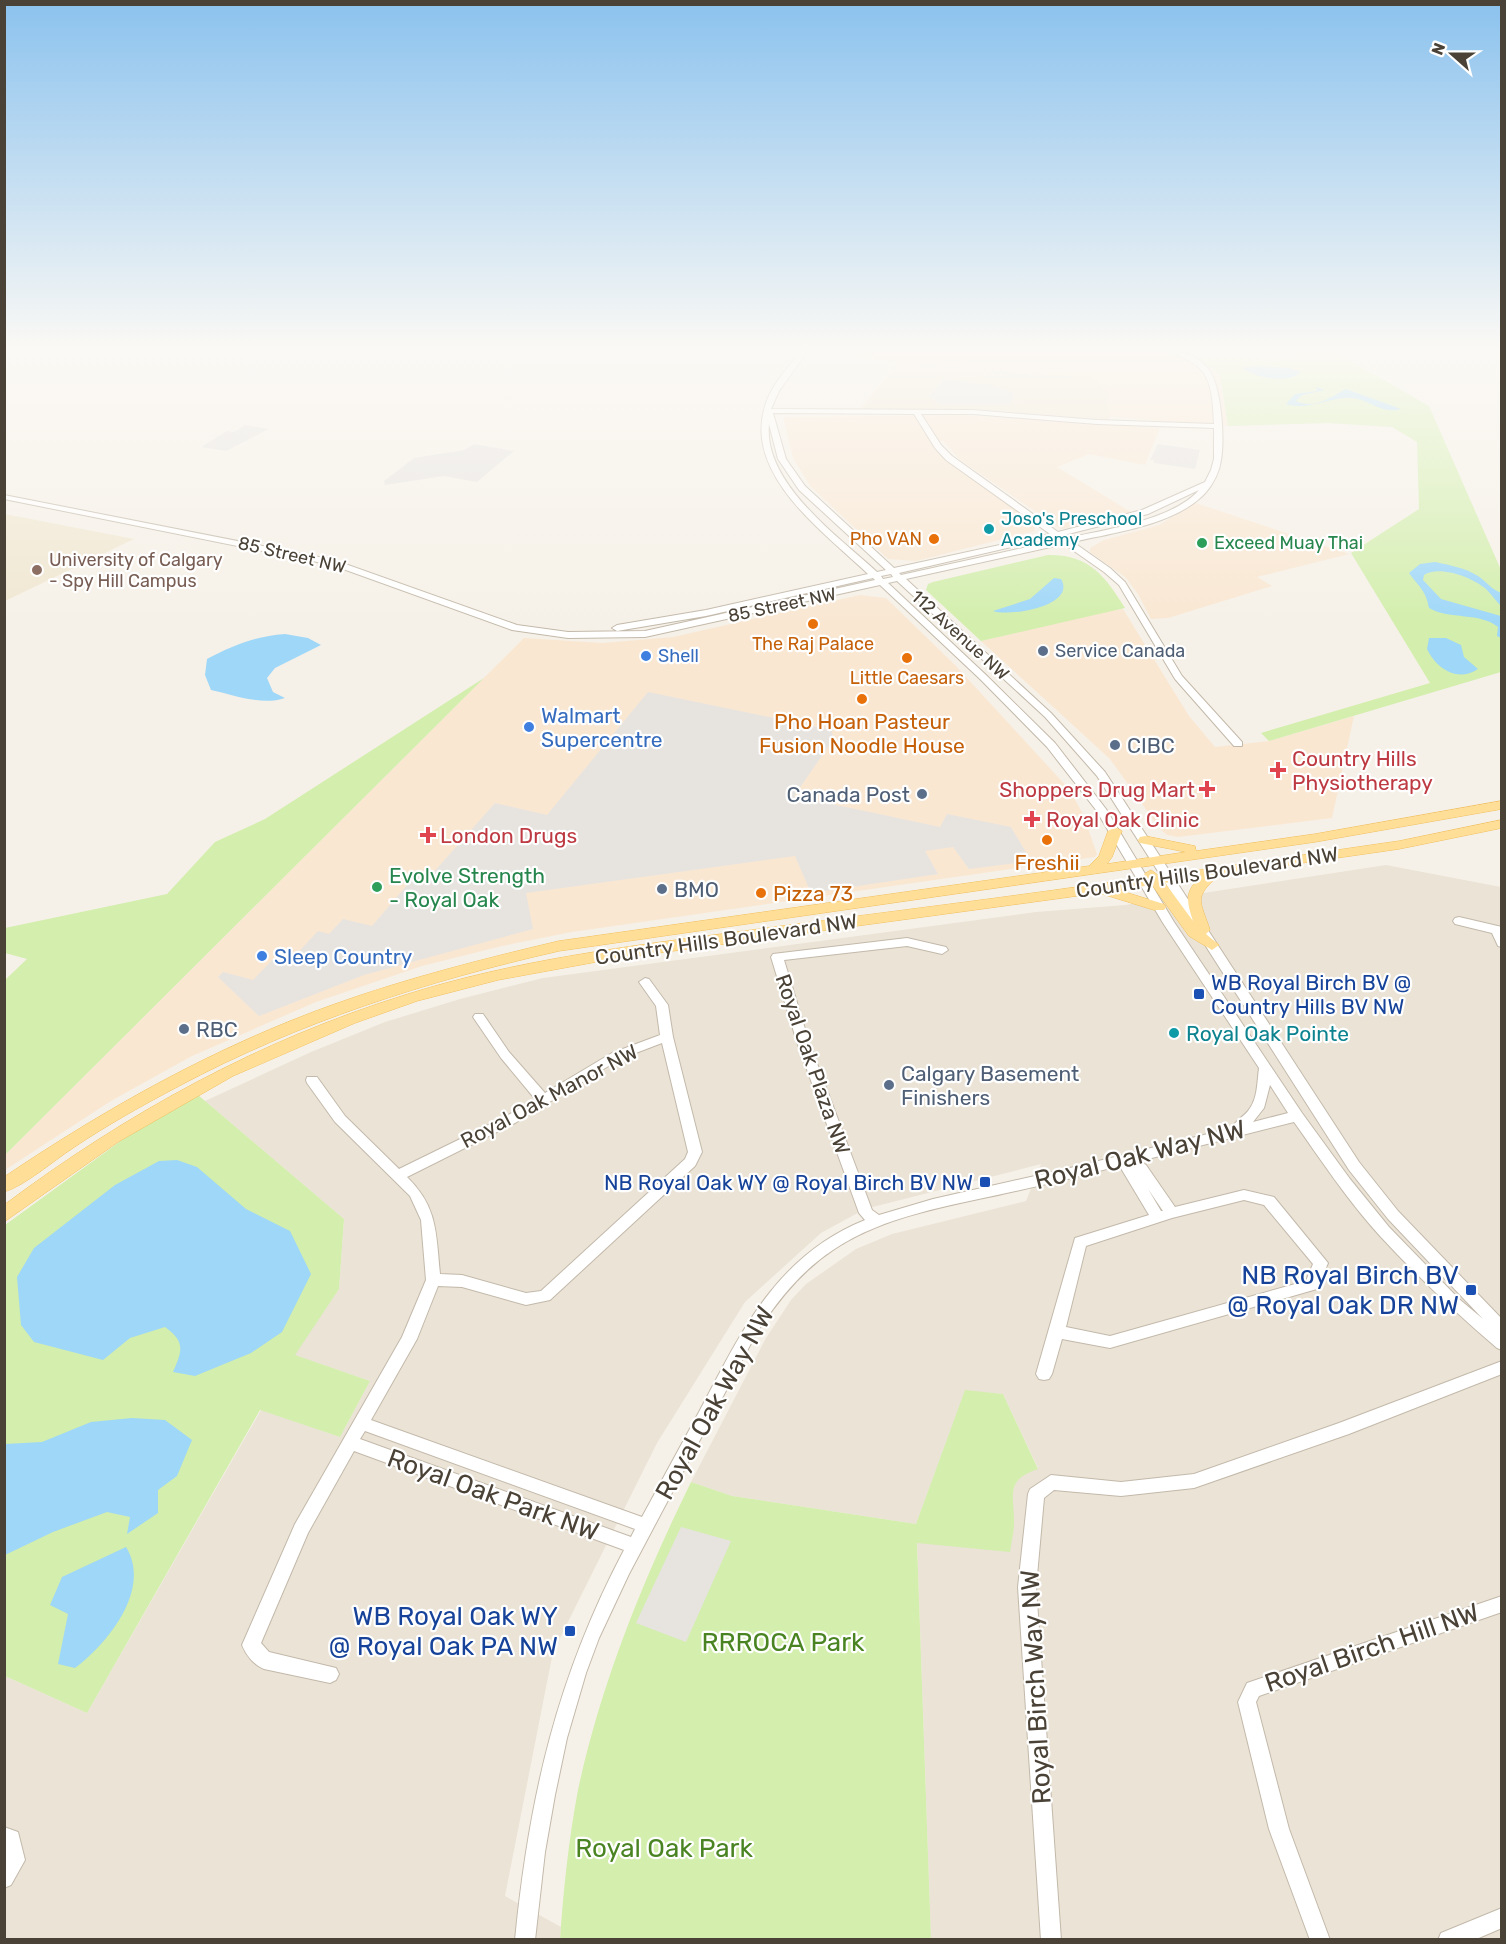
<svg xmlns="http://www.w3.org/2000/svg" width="1506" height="1944" font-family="Rubik,sans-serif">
  <rect width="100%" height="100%" fill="#f6f1e8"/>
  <path fill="#eae3d6" d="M1386,865L1501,887V1939H931L917,1542L1013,1513L1011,1496L1016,1482L1024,1474L1038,1468L1003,1394L965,1391L916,1524L732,1496L691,1482L766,1338L791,1300L806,1284L856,1249L892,1234L1026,1201L1041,1164L865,1209L821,1233L745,1302L657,1443L553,1652L505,1896L561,1927L560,1939L5,1940V1676L87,1713L261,1410L340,1437L370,1381L294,1355L339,1289L344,1219L205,1101L311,1052L385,1022L460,999L543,978L1036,912L1125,905Z"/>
  <path fill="#f9e7d2" d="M820,352H1189L1205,361L1220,375L1228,426L979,407L859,409L898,363Z
    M962,415L1160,428L1145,465L1089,454L1057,467L1131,512L1137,513L1061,529L960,460L943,441L929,442L1034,525L1035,531L916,561L888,559L810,486L793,458L783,417Z
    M1195,503H1196L1349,554L1257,577L1272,586L1168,618L1151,619L1138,594L1125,577L1090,552V548L1104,540L1159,525Z
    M860,595L886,598L955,665L1069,789L1083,814L1097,854L1095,857L572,932L502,946L422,966L316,1002L192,1056L111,1101L5,1170V1155L524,638L602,643L673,637Z
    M1123,609L1189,716L1215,747L1269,741L1354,716L1332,818L1178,837L1167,835L1160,829L1110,759L981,641L1099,612Z"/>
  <path fill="#f0e7d1" d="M900,362L1093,378L1108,392L1109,420L977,409H862Z
    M5,514L134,539L5,601Z"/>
  <path fill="#d3eead" d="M1296,352H1335L1429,406L1501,570V672L1269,741L1261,733L1430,683L1351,553L1419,509L1417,442L1392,427L1328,423L1228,426L1220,375L1198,357L1298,359Z
    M1048,555C1089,554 1105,576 1125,608L981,641L926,590L928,584L933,582Z
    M484,678L5,1155V980L27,959L5,953V928L167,894L215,842L265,819Z
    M198,1095L344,1219L339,1289L295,1355L370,1381L340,1437L260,1410L87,1713L5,1676V1225L122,1140Z
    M965,1390L1003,1394L1038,1469C1005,1480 1014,1494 1014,1523C1014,1533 1011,1543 1010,1552L917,1543L931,1939L560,1940C563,1892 569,1837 578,1790C601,1683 643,1580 691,1482L732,1496L916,1524Z"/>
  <path fill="#e7e4e0" d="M944,379L992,385L1015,393L1010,405H939V403H935V399L928,398Z
    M245,425L269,429L226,451L201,447L227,431L234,432Z
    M474,444L514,451L477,482L444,476L385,485L384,481L414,458L464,450Z
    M1158,444L1200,450L1195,469L1154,463V460H1150Z
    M648,692L832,730L833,740L794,796L940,827L947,814L1011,827L1031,861L969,869L953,847L925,851L938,874L811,893L795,856L526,893L533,929L364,975L259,1016L218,977L223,972L253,980L277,955L292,959L318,931L329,934L343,919L372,926L420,870L433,873L495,803L547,815Z
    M681,1527L731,1541L686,1642L636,1623Z"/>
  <path fill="#9fd7f8" d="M1256,366L1289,368L1301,372C1290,384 1254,378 1243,368Z
    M1316,387L1325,390L1302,395L1296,401C1315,410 1330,397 1346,389L1401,409C1381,415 1370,399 1351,398C1329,397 1308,411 1286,404L1295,394L1317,391Z
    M1435,562C1450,565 1465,568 1478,576C1487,582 1491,589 1501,593V606C1496,601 1491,594 1486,589C1472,577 1439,565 1424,575L1423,580L1441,599L1501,616V638L1497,636L1498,627C1480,612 1450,620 1429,608C1426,590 1418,586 1409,573L1420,564Z
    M1054,578L1061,579C1077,606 1009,617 993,611L1030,599Z
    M285,634L308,638L321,645L275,668L267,678L273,692L285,698C262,706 234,695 211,690L205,675L207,659C233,645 256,636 285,634Z
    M1429,638H1446L1461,645L1464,657L1478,669C1457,683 1436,668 1427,649Z
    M177,1160L197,1167L246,1209L290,1231L311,1274L282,1332L251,1353L195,1376L173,1372C182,1351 186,1342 165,1327L130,1338L103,1360L34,1342L21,1325L17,1277L34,1248L115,1185L159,1161Z
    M132,1418L165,1420L192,1440L177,1476L158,1490V1513L127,1534L130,1517L107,1512L53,1532L5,1555V1444L42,1442L91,1422Z
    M126,1547C152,1589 108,1643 75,1668L58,1664L68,1614L50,1605L62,1577Z"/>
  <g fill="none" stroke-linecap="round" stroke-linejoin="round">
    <defs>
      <path id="minor" d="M801,352H807L779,391L771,409L973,410L1097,420L1214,424C1213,405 1213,378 1197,366C1190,360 1180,357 1173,352C1187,352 1204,360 1211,373C1222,393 1226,447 1219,469C1216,479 1208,492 1199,499C1168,526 1111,533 1073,542L1110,568L1125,582L1182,676L1242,742V746H1234L1175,679L1119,585L1104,572L1064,544L906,579L1051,713L1105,772L1359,1162L1398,1211L1502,1319V1350L1497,1348C1456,1313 1417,1276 1380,1236C1348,1201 1321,1160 1294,1122L1140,1161L1146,1165L1175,1207L1244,1190L1274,1197L1328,1263L1317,1289L1110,1348L1062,1339L1052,1374L1049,1379L1044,1380L1039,1379L1036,1374L1075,1238L1149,1215L1122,1170V1165C1085,1175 1048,1184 1011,1192C950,1206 885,1215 833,1250C801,1271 777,1301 756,1334L629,1574L599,1638L586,1673L567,1738L555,1795L545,1852L535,1940H515C529,1797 557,1677 624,1550L354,1451L308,1533L261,1643L269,1652L336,1668L339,1674L336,1680L330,1683L264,1669C254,1665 246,1655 242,1645L295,1524L402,1337L426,1280L421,1220L410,1196L335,1122L307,1083L306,1080L307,1077H317L345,1116L399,1169L505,1117L535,1099L501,1058L473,1017L475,1014H483L509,1052L545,1093L612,1053L660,1035L656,1006L639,982L645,978L649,979L668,1005L673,1037L702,1152L695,1166L550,1300L526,1305L462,1287L438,1286L417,1339L371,1420L642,1517C661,1482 680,1447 699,1412C741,1332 776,1256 865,1220L859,1213L797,1042L771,957L773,954L907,938L946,947L948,950L942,954L907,946L784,960L809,1042L872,1210L879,1215L933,1199L1066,1169L1232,1128C1235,1121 1243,1117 1248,1111C1258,1099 1257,1082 1259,1068L1163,923L1096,810L1047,747L980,679L880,585L645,637L568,638L512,630L332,565L4,499V495L334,560L517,625L568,632L645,631L875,580L873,578L706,616L617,631L612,628L617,625L706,610L868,574C826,534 746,477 764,410C769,388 786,369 801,352ZM773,413L914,414L935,448L946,460L1050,534L894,568L805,486L786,459ZM921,414H973L1097,424L1214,428V459L1211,470L1205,482L1142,510L1058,532L952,456L941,445ZM769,424L778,459L799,490L886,570L877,572C838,536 763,483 769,424ZM1199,490C1173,520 1104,530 1067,538L1064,535L1148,514ZM1055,537L1059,540L901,575L899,573ZM891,574L893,577L883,579L881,576ZM897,581L1045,717L1097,776L1349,1170L1388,1219L1483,1319L1459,1299L1389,1227L1350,1179L1302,1113L1174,922L1106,809L1055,743L986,675L888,583ZM662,1043L688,1152L685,1159L541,1291L526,1293L462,1275L440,1274C436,1234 438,1207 407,1177L515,1123L620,1059ZM1270,1085L1288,1113L1253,1122L1264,1108ZM1148,1189L1163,1211H1161ZM1244,1200L1264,1205L1313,1264L1306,1281L1110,1336L1066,1327L1086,1246L1172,1218ZM365,1431L635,1529L631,1537L360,1439Z
        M1459,917L1502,927V947L1498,946L1492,933L1455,924L1453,921L1455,918Z
        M1502,1361V1374L1349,1434L1194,1488L1121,1496L1054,1490L1044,1498L1036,1587L1061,1940H1041L1018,1587L1028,1494L1030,1489L1051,1475L1121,1482L1194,1474L1339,1423Z
        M1502,1596V1612L1259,1696L1256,1702L1289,1829L1330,1940H1310L1269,1829L1238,1702L1247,1683Z
        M4,1827L18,1832L25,1860L11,1885L4,1888Z
        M1502,1908V1928L1474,1940H1438L1441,1933Z"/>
      <path id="major" d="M1502,801V809L1315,842L559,951C427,981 299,1022 179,1086C143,1105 107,1125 73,1148C53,1161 26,1185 4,1192V1177C108,1107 217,1046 335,1004C408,978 483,959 559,941L1089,866L1099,856L1108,831L1115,827L1122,831L1112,857L1107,864L1186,852L1140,843L1138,840L1140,837L1145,836L1195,846L1196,851L1315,834Z
        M1502,820V828L1399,849L1219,875C1193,898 1200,900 1210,930L1206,934L1219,945L1212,950L1189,936L1152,885L1118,890L1164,904L1166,907L1164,910H1154L1099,893L607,960L498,980L417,1001L355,1023L233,1076L118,1142L4,1222V1205C127,1113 258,1041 405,995C515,960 630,946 744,931C878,913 1012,897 1146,877L1144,874L1151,870L1159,876L1399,841ZM1199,878C1184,893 1187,903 1193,921L1165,883Z"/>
    </defs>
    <use href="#minor" stroke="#c3b9aa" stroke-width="2"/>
    <use href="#major" stroke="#f1bf5b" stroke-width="1"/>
    <use href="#minor" fill="#fff" fill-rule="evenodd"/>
    <use href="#major" fill="#ffde98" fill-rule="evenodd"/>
  </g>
  <linearGradient id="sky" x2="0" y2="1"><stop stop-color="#8bc2ee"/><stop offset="0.56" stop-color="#fbf9f5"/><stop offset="1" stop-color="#fbf9f5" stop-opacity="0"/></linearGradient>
  <rect width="1506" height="624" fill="url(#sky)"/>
  <g fill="#0f9aa8" stroke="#fff" stroke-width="2">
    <circle cx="989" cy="529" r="6"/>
    <circle cx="1174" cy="1033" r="6"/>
  </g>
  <g fill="#e8710a" stroke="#fff" stroke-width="2">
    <circle cx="934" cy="539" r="6"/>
    <circle cx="813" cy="624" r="6"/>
    <circle cx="907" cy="658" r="6"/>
    <circle cx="862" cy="699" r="6"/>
    <circle cx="1047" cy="840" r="6"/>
    <circle cx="761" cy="893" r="6"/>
  </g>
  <g fill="#2e9e5b" stroke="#fff" stroke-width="2">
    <circle cx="1202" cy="543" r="6"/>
    <circle cx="377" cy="887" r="6"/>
  </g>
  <circle fill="#8d6e63" stroke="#fff" stroke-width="2" cx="37" cy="570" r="6"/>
  <g fill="#5c6f8a" stroke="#fff" stroke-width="2">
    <circle cx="1043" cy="651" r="6"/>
    <circle cx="1115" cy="745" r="6"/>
    <circle cx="922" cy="794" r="6"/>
    <circle cx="662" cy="889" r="6"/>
    <circle cx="184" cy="1029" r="6"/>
    <circle cx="889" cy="1085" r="6"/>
  </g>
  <g fill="#3f7fe0" stroke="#fff" stroke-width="2">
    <circle cx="646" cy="656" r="6"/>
    <circle cx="529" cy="727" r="6"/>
    <circle cx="262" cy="956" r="6"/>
  </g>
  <g fill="#e0444e" stroke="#fff" stroke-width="2">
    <path d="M1275 761h6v6h6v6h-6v6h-6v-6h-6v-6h6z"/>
    <path d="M1204 780h6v6h6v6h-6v6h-6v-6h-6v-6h6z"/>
    <path d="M1029 810h6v6h6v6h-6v6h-6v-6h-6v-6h6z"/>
    <path d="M425 826h6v6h6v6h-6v6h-6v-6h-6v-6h6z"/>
  </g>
  <g fill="#1a4fb4" stroke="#fff" stroke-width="2">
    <rect x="1193" y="988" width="12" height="12" rx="3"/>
    <rect x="979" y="1176" width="12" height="12" rx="3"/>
    <rect x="1465" y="1284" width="12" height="12" rx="3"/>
    <rect x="564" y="1625" width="12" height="12" rx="3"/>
  </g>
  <g text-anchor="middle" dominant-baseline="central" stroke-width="4.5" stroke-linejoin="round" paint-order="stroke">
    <g font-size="18" fill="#0d838f" stroke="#fff" text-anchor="start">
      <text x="1001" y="519">Joso's Preschool<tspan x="1001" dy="21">Academy</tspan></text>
    </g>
    <g font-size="18" fill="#c56008" stroke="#fff">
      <text x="922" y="539" text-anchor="end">Pho VAN</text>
      <text x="813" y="644">The Raj Palace</text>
      <text x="907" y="678">Little Caesars</text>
    </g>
    <g font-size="18" fill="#27864d" stroke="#fff" text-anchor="start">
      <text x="1214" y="543">Exceed Muay Thai</text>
    </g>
    <g font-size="18" fill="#4a4236" stroke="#fff">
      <text transform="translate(292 555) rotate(13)">85 Street NW</text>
      <text transform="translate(782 605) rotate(-12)">85 Street NW</text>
      <text transform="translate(960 635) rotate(42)">112 Avenue NW</text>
    </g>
    <g font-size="18" fill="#785e54" stroke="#fff" text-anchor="start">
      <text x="49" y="560">University of Calgary<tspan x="49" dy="21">- Spy Hill Campus</tspan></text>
    </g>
    <g font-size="18" fill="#4e5e75" stroke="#fff" text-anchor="start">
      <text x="1055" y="651">Service Canada</text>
    </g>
    <g font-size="18" fill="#366cbe" stroke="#fff" text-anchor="start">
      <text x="658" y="656">Shell</text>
    </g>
    <g font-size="21" fill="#366cbe" stroke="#fff" text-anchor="start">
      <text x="541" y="715">Walmart<tspan x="541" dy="24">Supercentre</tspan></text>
      <text x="274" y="956">Sleep Country</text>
    </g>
    <g font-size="21" fill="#c56008" stroke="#fff">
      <text x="862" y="721">Pho Hoan Pasteur<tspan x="862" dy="24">Fusion Noodle House</tspan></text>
      <text x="1047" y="862">Freshii</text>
      <text x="773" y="893" text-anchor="start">Pizza 73</text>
    </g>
    <g font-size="21" fill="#4e5e75" stroke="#fff" text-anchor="start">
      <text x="1127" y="745">CIBC</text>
      <text x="910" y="794" text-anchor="end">Canada Post</text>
      <text x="674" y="889">BMO</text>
      <text x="196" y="1029">RBC</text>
      <text x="901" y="1073">Calgary Basement<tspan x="901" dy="24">Finishers</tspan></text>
    </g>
    <g font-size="21" fill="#be3a42" stroke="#fff" text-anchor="start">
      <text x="1292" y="758">Country Hills<tspan x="1292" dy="24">Physiotherapy</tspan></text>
      <text x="1195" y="789" text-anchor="end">Shoppers Drug Mart</text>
      <text x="1046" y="819">Royal Oak Clinic</text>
      <text x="440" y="835">London Drugs</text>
    </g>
    <g font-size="21" fill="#4a4236" stroke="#fff">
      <text transform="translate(1207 872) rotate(-8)">Country Hills Boulevard NW</text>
      <text transform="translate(726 939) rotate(-8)">Country Hills Boulevard NW</text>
      <text transform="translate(813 1064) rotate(71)">Royal Oak Plaza NW</text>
      <text transform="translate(549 1096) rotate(-28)">Royal Oak Manor NW</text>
    </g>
    <g font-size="21" fill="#27864d" stroke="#fff" text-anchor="start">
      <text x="389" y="875">Evolve Strength<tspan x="389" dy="24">- Royal Oak</tspan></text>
    </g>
    <g font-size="21" fill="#164399" stroke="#fff" text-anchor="start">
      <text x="1211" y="982">WB Royal Birch BV @<tspan x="1211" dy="24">Country Hills BV NW</tspan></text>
      <text x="973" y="1182" text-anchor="end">NB Royal Oak WY @ Royal Birch BV NW</text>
    </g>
    <g font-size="21" fill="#0d838f" stroke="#fff" text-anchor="start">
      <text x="1186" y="1033">Royal Oak Pointe</text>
    </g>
    <g font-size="26" fill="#4a4236" stroke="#fff">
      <text transform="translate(1140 1155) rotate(-14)">Royal Oak Way NW</text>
      <text transform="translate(715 1403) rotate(-61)">Royal Oak Way NW</text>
      <text transform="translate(493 1495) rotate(20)">Royal Oak Park NW</text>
      <text transform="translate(1372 1648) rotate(-19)">Royal Birch Hill NW</text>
      <text transform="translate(1036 1687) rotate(-93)">Royal Birch Way NW</text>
    </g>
    <g font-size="26" fill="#164399" stroke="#fff" text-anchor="end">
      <text x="1459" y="1275">NB Royal Birch BV<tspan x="1459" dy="30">@ Royal Oak DR NW</tspan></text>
      <text x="558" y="1616">WB Royal Oak WY<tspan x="558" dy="30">@ Royal Oak PA NW</tspan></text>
    </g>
    <g font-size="26" fill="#4a8422" stroke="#fff">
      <text x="783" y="1642">RRROCA Park</text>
      <text x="664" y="1848">Royal Oak Park</text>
    </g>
  </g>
  <rect width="1506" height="1944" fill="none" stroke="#4a4236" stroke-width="12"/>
  <g transform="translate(1452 54) rotate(291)" stroke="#ffffff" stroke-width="4.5" paint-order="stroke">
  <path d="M0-4.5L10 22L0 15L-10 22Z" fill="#4a4236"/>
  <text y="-9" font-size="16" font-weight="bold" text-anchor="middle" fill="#4a4236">N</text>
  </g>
</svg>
